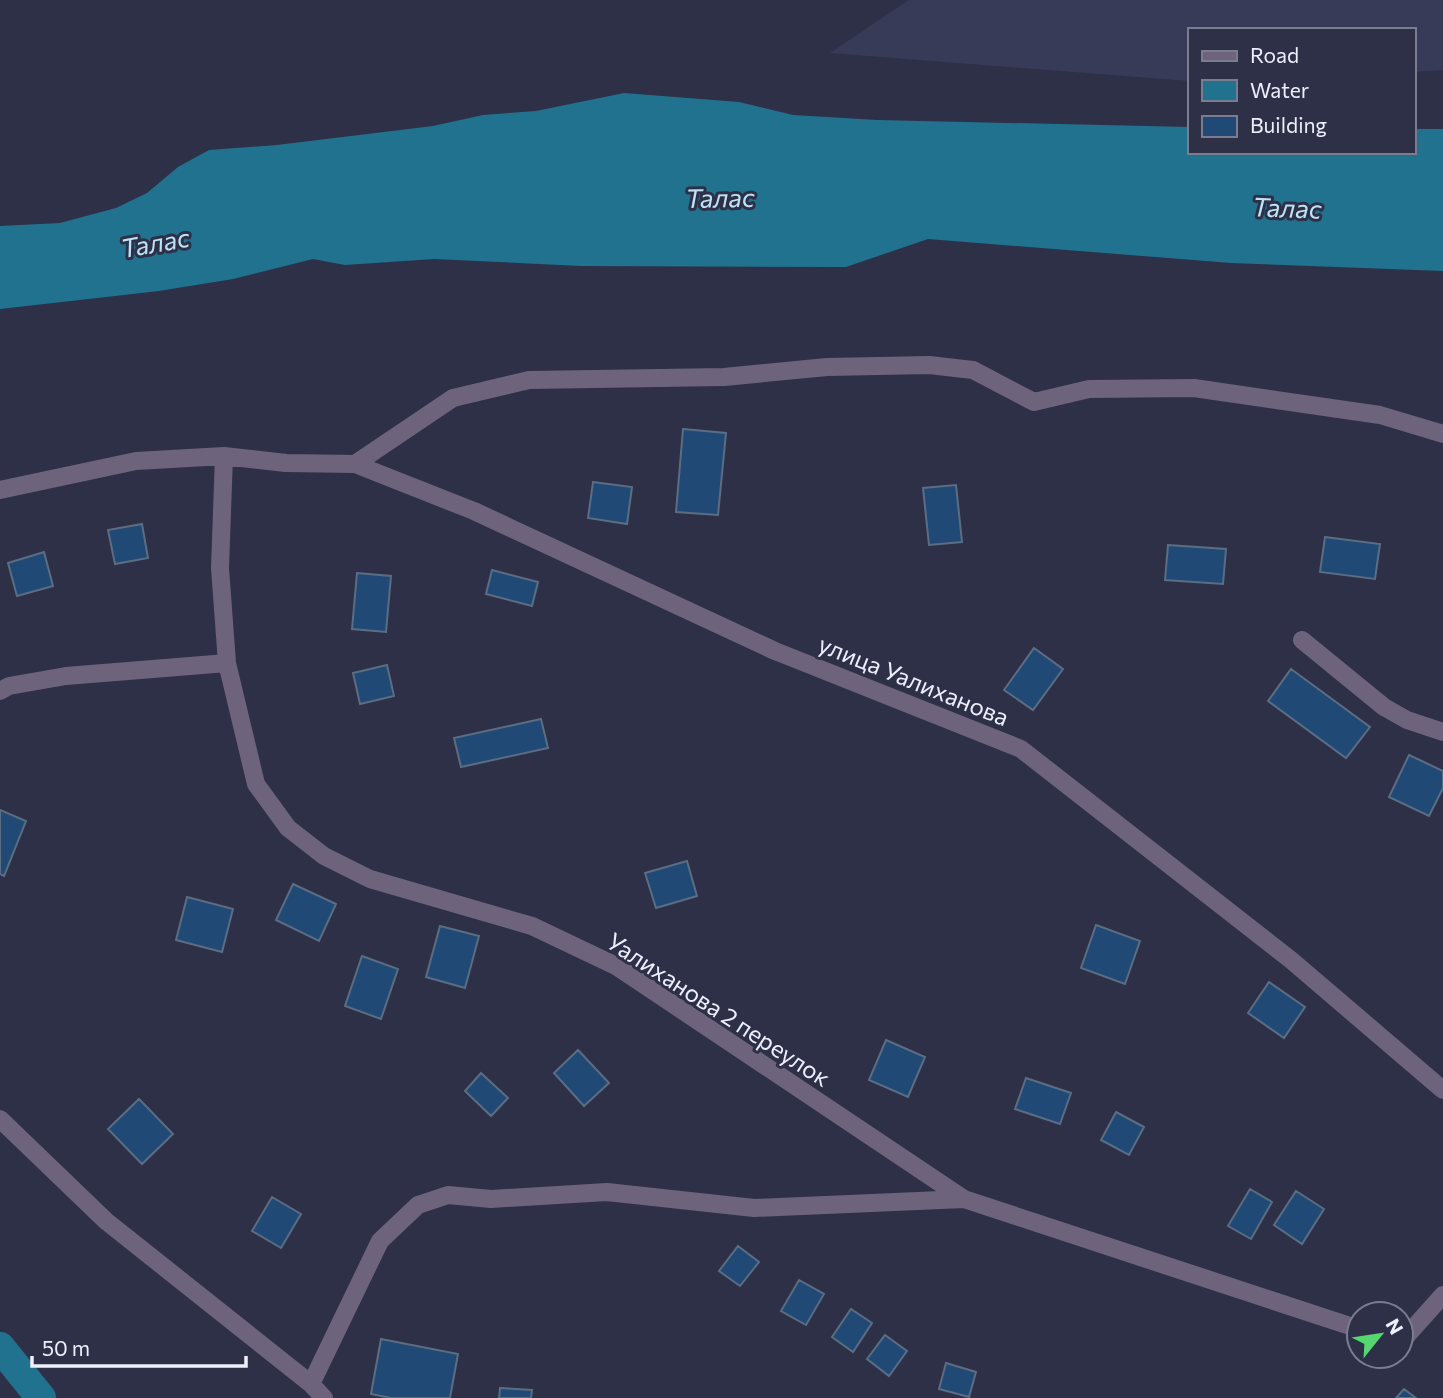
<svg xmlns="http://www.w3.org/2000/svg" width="1443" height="1398" font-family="Commissioner,sans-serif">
  <rect width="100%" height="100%" fill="#2e3047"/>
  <path fill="#383b57" d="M909,0H1443V70L1413,72V30H1189V81L830,53Z"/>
  <path fill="#21728f" d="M624,93L739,102L793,115L877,120L1189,127V152H1413V129H1443V271L1231,263L928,239L846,267L581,266L434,259L345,265L313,259L233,279L159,291L0,309V226L60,223L116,208L147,193L178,167L209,150L277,145L433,126L483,115L536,111Z"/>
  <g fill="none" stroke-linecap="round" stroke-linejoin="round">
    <path stroke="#21728f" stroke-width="30" d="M0,1347L41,1398"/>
  </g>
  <path fill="#214975" stroke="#5b6d83" stroke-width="2" d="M683,429L726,433L718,515L676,512Z
    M593,482L632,487L627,524L588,518Z
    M956,485L962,542L929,545L923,488Z
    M142,524L148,558L115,564L108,530Z
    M1325,537L1380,544L1375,579L1320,572Z
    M1168,545L1226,549L1223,584L1165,580Z
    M44,552L53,586L17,596L8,563Z
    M492,570L538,582L532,606L486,594Z
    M357,573L391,576L386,632L352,629Z
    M1034,648L1063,669L1033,710L1004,690Z
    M387,665L394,696L360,704L353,673Z
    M1291,669L1370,727L1346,758L1268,701Z
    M541,719L548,748L461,767L454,738Z
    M1409,755L1443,771V788L1429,816L1389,797Z
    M0,810L26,821L4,876L0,874Z
    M687,861L697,896L656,908L645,873Z
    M293,884L336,904L319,941L276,920Z
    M187,897L233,909L222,952L176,940Z
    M1096,925L1140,941L1125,984L1081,968Z
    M440,926L479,936L465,988L426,977Z
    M362,956L398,969L381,1019L345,1006Z
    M1269,982L1305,1007L1284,1038L1248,1013Z
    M886,1040L925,1057L908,1097L869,1080Z
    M578,1050L609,1083L584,1106L554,1073Z
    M481,1073L508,1098L491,1116L465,1091Z
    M1026,1078L1071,1093L1060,1124L1015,1109Z
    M139,1099L173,1134L142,1164L108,1129Z
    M1116,1112L1144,1127L1129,1155L1101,1140Z
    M1250,1189L1272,1202L1251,1239L1228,1226Z
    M1296,1191L1324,1209L1302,1244L1274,1225Z
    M272,1197L301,1214L281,1248L252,1231Z
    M738,1246L759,1262L740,1286L719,1271Z
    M799,1280L824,1294L806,1325L781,1311Z
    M851,1309L872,1323L853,1352L832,1337Z
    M885,1335L907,1351L889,1376L867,1359Z
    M381,1339L458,1354L450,1398H391L371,1394Z
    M946,1363L976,1372L969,1397L939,1389Z
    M500,1388L532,1390L531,1398H499Z
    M1404,1389L1416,1398H1396Z"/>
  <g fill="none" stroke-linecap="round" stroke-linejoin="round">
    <path stroke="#6e637c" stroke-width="18" d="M224,456L220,568L227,663L256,784L288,828L324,856L370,879L532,926L616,966L964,1199L1359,1329
      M355,464L453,398L529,380L724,377L827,367L929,365L973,370L1034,402L1089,389L1194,388L1380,415L1443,434
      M0,490L136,461L224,456L286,463L355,464L474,511L775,651L1021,749L1291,960L1443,1090
      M1302,640L1384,707L1407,720L1443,732
      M0,691L9,686L66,676L227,663
      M0,1119L106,1221L311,1384L324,1398
      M1401,1342L1443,1295
      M311,1384L380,1241L418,1205L448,1195L491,1199L607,1192L754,1208L964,1199"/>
  </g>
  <g text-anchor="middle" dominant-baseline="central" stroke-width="6" stroke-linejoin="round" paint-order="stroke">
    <g font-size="24" fill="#edeffe" stroke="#2e3047">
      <text transform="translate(914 680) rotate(22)">улица Уалиханова</text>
      <text transform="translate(719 1009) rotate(33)">Уалиханова 2 переулок</text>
    </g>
    <g font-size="26" font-style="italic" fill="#bde4f6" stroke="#2e3047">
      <text transform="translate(720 197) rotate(-1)">Талас</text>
      <text transform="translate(1287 207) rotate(2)">Талас</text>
      <text transform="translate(155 242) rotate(-10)">Талас</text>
    </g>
  </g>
  <rect x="1188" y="28" width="228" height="126" fill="#2e3047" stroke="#7a7c90" stroke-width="2"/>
  <rect x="1202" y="51" width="35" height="10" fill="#6e637c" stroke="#7a7c90" stroke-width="2"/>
  <text x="1250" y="63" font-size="21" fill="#edeffe">Road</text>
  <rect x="1202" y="80" width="35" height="21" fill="#21728f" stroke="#7a7c90" stroke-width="2"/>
  <text x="1250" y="98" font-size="21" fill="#edeffe">Water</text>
  <rect x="1202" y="116" width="35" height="21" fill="#214975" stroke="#7a7c90" stroke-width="2"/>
  <text x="1250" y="133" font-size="21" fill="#edeffe">Building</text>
  <g transform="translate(1380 1335) rotate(60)"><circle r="33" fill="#2e3047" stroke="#7a7c90" stroke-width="2"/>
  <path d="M0-5L12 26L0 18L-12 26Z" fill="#55d671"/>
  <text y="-10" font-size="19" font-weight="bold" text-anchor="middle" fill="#edeffe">N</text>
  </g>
  <path d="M32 1356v10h214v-10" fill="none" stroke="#edeffe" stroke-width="3.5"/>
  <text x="42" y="1356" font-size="21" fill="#edeffe" stroke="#2e3047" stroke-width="5" paint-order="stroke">50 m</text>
</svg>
